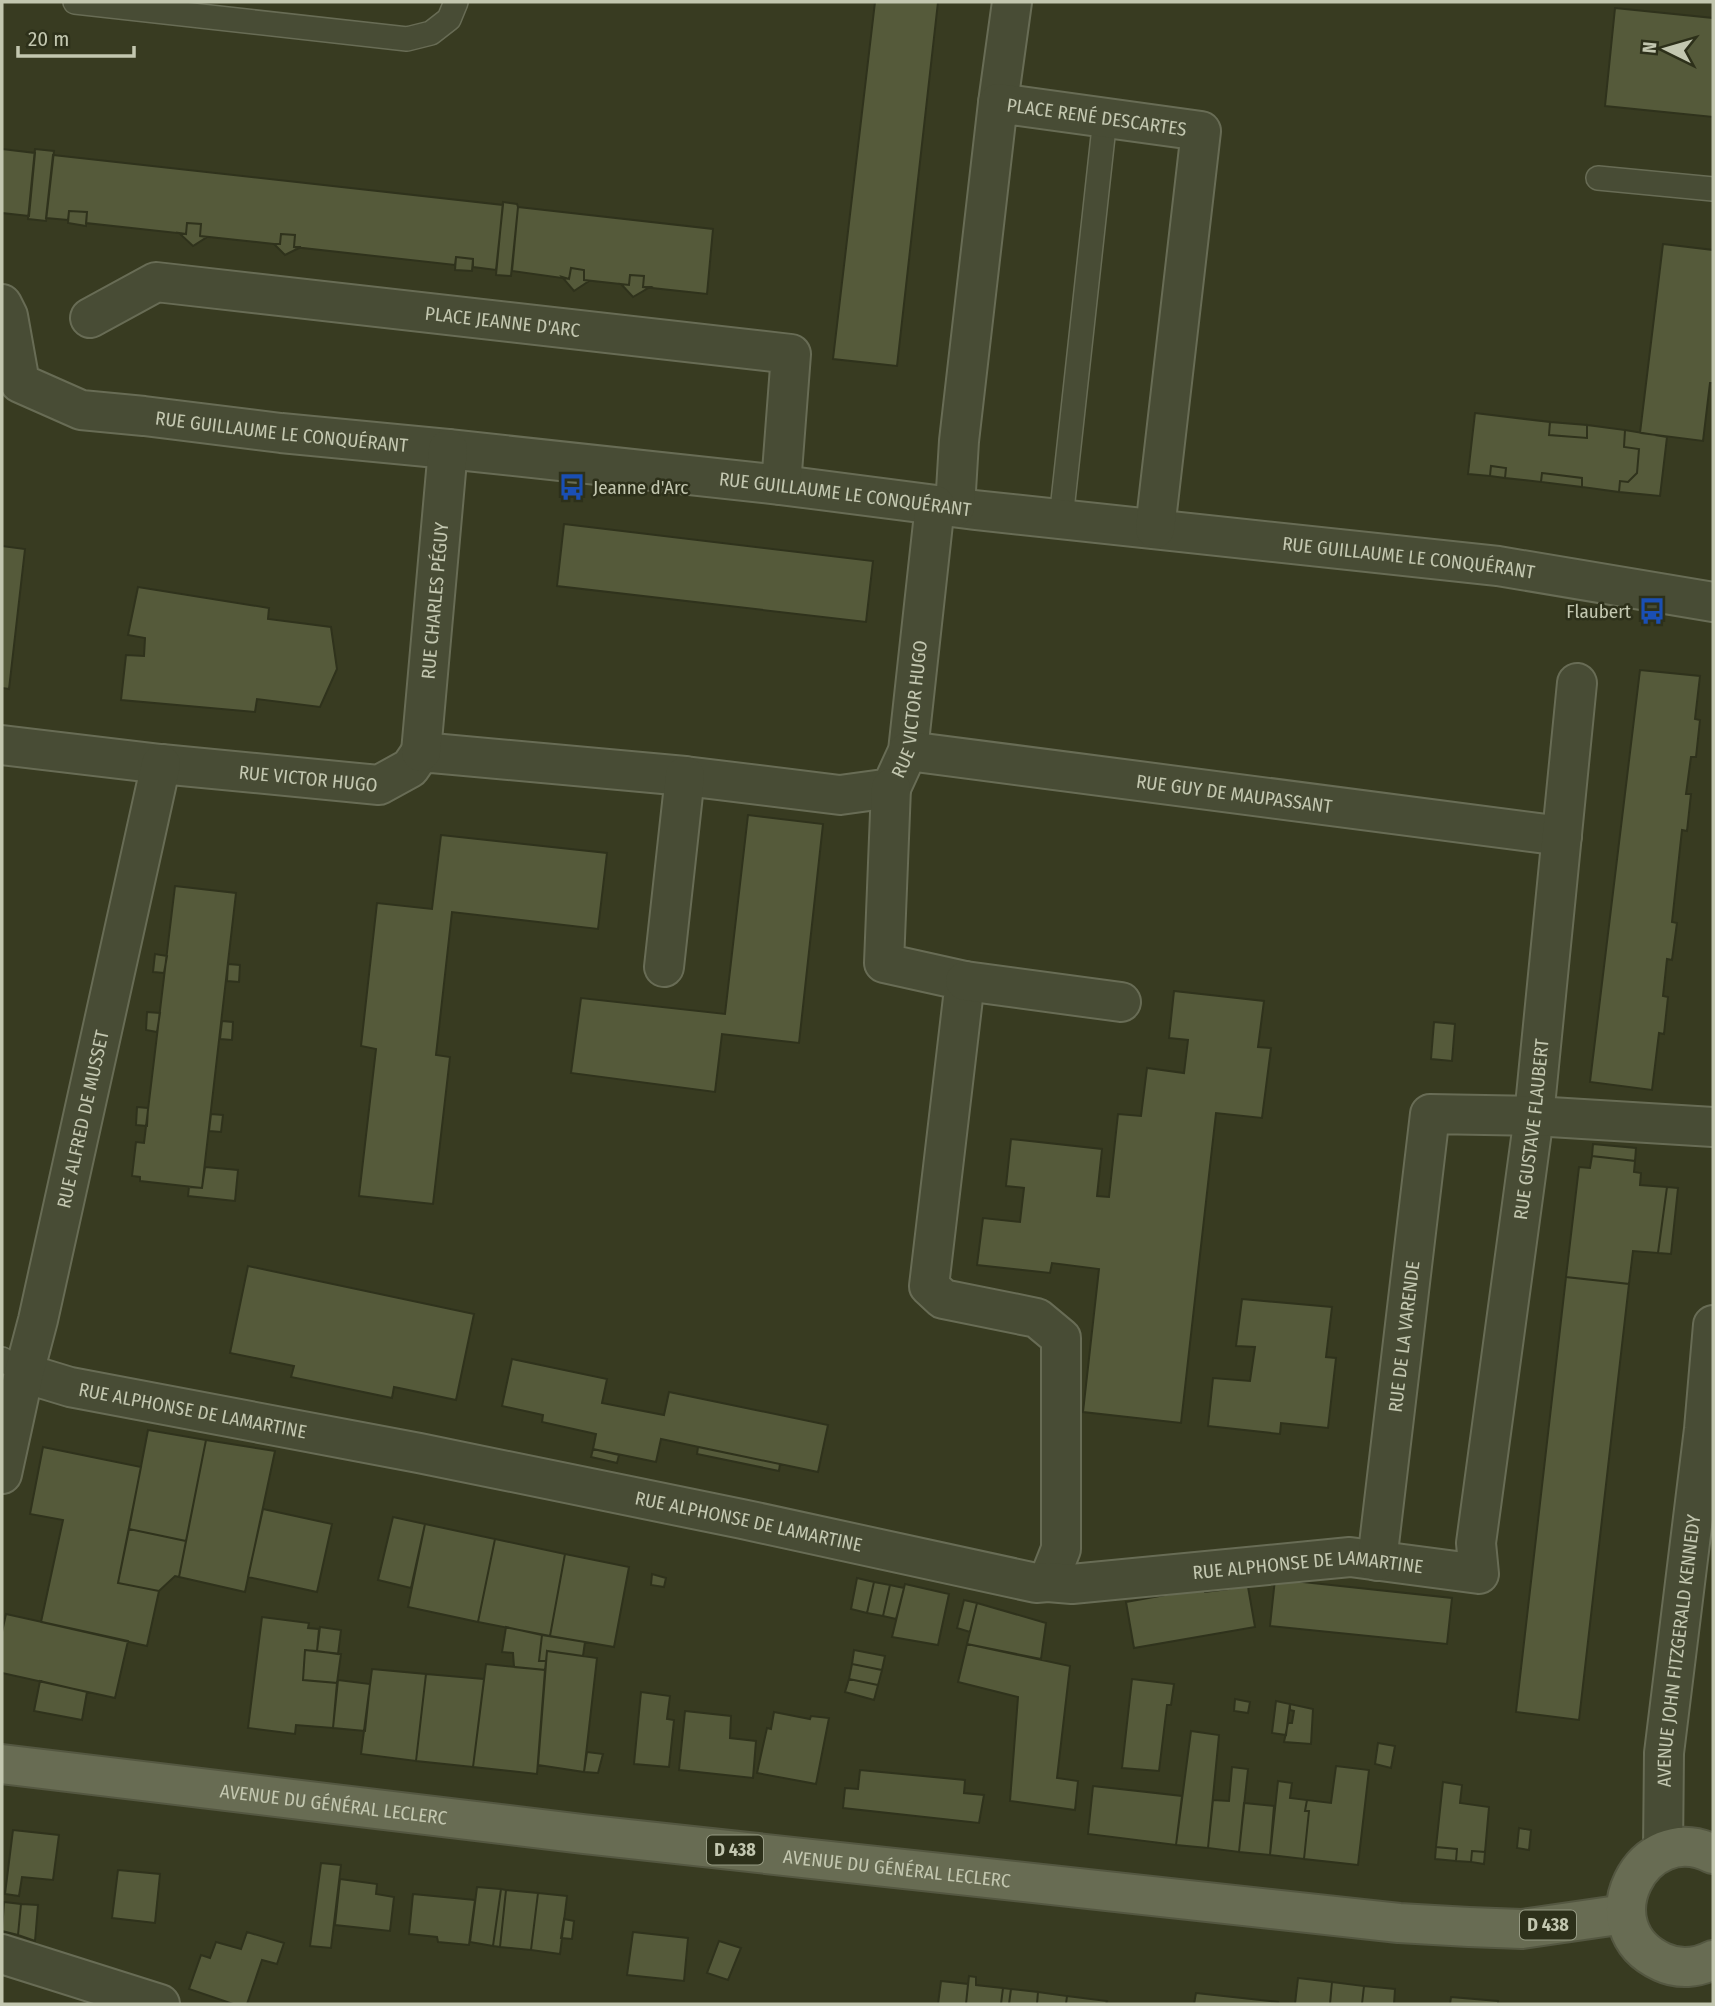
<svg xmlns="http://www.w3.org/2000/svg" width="1715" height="2006" font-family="'Fira Sans Condensed',sans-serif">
  <rect width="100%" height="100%" fill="#383b21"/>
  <path fill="#555a3a" stroke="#2f321c" stroke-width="2" d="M875,2H938L897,366L833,359Z
    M1615,8L1713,18V117L1605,106Z
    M2,149L35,153L29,216L2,213Z
    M35,149L54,151L46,221L28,219Z
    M53,155L503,205L496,270L473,267V259L456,257L455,265L294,247L295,235L281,234L280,244H274L200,236L201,224L187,223L186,234L86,223L87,212L69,211L68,220L46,218Z
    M503,202L517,204L518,207L511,276L496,275Z
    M518,207L713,229L707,294L643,287L644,276L630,275L629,285L584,280V270L571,268L569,279L512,271Z
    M69,211L87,212L86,226L68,223Z
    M187,223L201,224L200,236L207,237L193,246L179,233L186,234Z
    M281,234L295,235L294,247H301L285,255L274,244H280Z
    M1663,244L1713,250V383H1710L1703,441L1640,433Z
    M456,257L473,259L472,271L455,270Z
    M571,268L584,270V280L589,281L574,291L562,277L569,279Z
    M630,275L644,276L643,287H650L633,297L621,284L629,285Z
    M1475,413L1550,422L1549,435L1587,438V425L1625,430L1624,447L1639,449L1637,473L1628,482L1620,481L1619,492L1582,487V478L1542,473L1541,482L1505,478L1506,468L1491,466L1490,476L1468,474Z
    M1550,422L1587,425V438L1549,435Z
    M1625,430L1667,437L1660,496L1619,492L1620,481L1628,482L1637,473L1639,449L1624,447Z
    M1491,466L1506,468L1505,478L1490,476Z
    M1542,473L1582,478V487L1541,482Z
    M564,524L873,561L866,622L557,586Z
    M2,546L25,549L9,689L2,688Z
    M138,587L269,608L268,619L331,627L337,669L320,707L257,699L255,712L121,700L126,655L144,656L145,638L128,635Z
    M1640,670L1700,676L1695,719L1700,720L1696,757H1691L1686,794H1691L1687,831L1682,830L1672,922L1677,923L1672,960L1667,959L1663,996L1668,997L1664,1034L1659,1033L1652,1090L1590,1082Z
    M748,815L823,824L799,1043L722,1034L715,1092L571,1073L581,998L725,1014Z
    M441,835L607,853L598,929L452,912L436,1055L450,1057L433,1204L359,1196L376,1049L361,1046L377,903L432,909Z
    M175,886L236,893L202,1188L140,1181V1177L132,1176L136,1142L144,1143Z
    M155,954L167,956L164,973L153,972Z
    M228,964L240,965L239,982L227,981Z
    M1174,991L1264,1001L1258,1047L1271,1048L1262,1118L1216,1113L1181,1423L1083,1412L1099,1269L1052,1263L1050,1273L977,1265L983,1218L1020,1222L1024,1188L1006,1186L1011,1139L1102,1149L1097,1196L1109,1197L1118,1114L1141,1116L1147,1068L1184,1073L1188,1040L1169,1038Z
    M147,1012L160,1013L157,1032L146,1030Z
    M222,1021L233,1022L232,1040L220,1039Z
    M1434,1022L1455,1024L1452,1061L1431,1059Z
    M137,1107L148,1108L147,1126L136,1125Z
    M211,1114L223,1115L221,1132L209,1131Z
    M1593,1144L1636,1148L1635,1161L1592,1156Z
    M1592,1156L1635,1161L1634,1172L1641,1173L1640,1185L1667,1187L1658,1253L1633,1251L1629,1284L1566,1277L1579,1167L1590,1168Z
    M205,1167L238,1170L235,1201L188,1196L189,1187L202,1188Z
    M1667,1187L1678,1188L1671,1254L1658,1253Z
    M248,1266L474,1314L456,1400L394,1387L392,1398L291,1377L294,1366L230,1353Z
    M1566,1277L1629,1284L1579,1720L1516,1712Z
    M1242,1299L1332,1307L1326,1357L1336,1358L1328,1428L1281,1423L1280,1434L1208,1426L1213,1378L1250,1381L1255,1347L1236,1346Z
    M512,1359L607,1379L602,1403L664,1415L669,1392L828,1425L818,1472L661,1439L656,1462L593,1449L596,1434L542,1422L543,1415L502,1406Z
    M148,1430L206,1440L186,1541L129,1529Z
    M206,1440L275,1451L245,1592L179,1577Z
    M43,1447L141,1467L118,1583L159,1591L147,1646L41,1622L63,1520L30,1514Z
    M698,1447L780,1464L779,1471L697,1454Z
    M593,1449L619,1455L617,1463L591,1457Z
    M263,1509L332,1524L317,1592L248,1577Z
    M393,1517L425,1524L411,1588L378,1580Z
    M425,1524L495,1539L478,1622L408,1607Z
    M129,1529L186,1541L179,1577L175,1576L159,1591L118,1583Z
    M495,1539L565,1554L550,1636L478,1622Z
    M565,1554L629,1567L614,1647L550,1636Z
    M652,1574L666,1578L664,1587L651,1585Z
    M857,1578L874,1582L867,1613L851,1609Z
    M1275,1579L1452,1598L1447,1644L1270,1626Z
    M1247,1581L1255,1627L1134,1648L1126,1602L1204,1588L1205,1592L1229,1589L1227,1584Z
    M874,1582L890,1585L883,1616L867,1613Z
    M905,1584L949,1594L938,1645L892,1637Z
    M890,1585L904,1588L896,1619L883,1616Z
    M964,1600L977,1603L970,1632L957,1628Z
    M977,1603L1046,1623L1041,1659L967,1644Z
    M6,1614L128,1641L115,1698L2,1673V1632Z
    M262,1617L309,1623L308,1628L319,1629L317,1651L305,1650L303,1680L337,1683L333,1728L296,1725L295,1734L248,1728Z
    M320,1627L341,1630L338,1654L317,1651Z
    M506,1627L542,1635L539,1661H546L545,1670L514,1667L513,1653L502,1652Z
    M542,1635L585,1642L583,1656L547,1651L546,1661H539Z
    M967,1644L1070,1666L1057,1778L1078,1781L1075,1810L1010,1801L1018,1697L958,1682Z
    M305,1650L341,1654L337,1683L303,1680Z
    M854,1650L885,1656L882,1670L852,1664Z
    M547,1651L597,1658L584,1772L538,1765Z
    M486,1664L545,1670L537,1774L473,1767Z
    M852,1664L882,1670L878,1685L849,1679Z
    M372,1669L426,1674L416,1761L361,1754Z
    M426,1674L484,1679L473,1767L416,1761Z
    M849,1679L878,1685L874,1700L845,1692Z
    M1132,1679L1174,1684L1171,1705H1167L1159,1771L1122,1768Z
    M338,1680L370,1684L365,1731L333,1728Z
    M40,1681L87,1692L82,1720L34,1711Z
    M641,1692L670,1696L667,1719L674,1720L669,1767L634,1764Z
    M1235,1699L1250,1702L1248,1713L1234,1711Z
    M1276,1701L1290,1704L1286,1735L1272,1733Z
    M1290,1704L1313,1709L1311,1744L1284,1742L1288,1723H1292L1294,1711L1290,1710Z
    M685,1711L731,1716L730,1738L756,1741L753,1778L679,1770Z
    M774,1712L810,1719L811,1716L829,1718L816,1784L757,1773L767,1728L771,1729Z
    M1191,1731L1219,1735L1208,1848L1176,1845Z
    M1378,1743L1395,1746L1391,1768L1375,1764Z
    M587,1752L603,1754L598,1773L584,1772Z
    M1336,1766L1369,1770L1358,1865L1304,1859L1309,1811H1305L1307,1800L1331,1803Z
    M1232,1767L1248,1769L1239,1852L1208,1848L1213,1800L1229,1801Z
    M860,1770L965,1780L964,1793L984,1795L979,1823L843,1808L845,1788L858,1789Z
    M1278,1781L1292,1783L1290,1798L1307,1800L1305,1811H1309L1304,1859L1270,1855Z
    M1443,1782L1462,1785L1460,1803L1489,1807L1485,1852L1472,1851L1471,1862L1456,1861L1457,1849L1436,1847Z
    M1093,1786L1182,1796L1176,1845L1088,1834Z
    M1244,1803L1274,1806L1270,1855L1239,1852Z
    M1519,1828L1531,1830L1529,1850L1517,1848Z
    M13,1830L59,1835L53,1880L22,1877L19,1896L5,1894Z
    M1436,1847L1457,1849L1456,1861L1435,1859Z
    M1472,1851L1485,1852L1484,1864L1471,1862Z
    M321,1863L341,1865L331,1948L310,1946Z
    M118,1870L160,1874L155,1923L112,1918Z
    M340,1879L377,1884L376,1894L394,1897L390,1931L335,1925Z
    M477,1887L501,1889L493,1946L470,1942Z
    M501,1889L506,1890L500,1947L493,1946Z
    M506,1890L538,1893L531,1950L500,1947Z
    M538,1893L567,1896L560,1954L531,1950Z
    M413,1894L475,1900L469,1945L438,1942L437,1937L409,1934Z
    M4,1902L21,1904L18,1935L2,1931Z
    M21,1904L38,1905L35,1941L18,1935Z
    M564,1919L574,1921L572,1939L561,1938Z
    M247,1932L284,1943L277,1964L262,1960L247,2004H233L189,1989L201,1955L210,1958L216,1942L241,1949Z
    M633,1932L688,1938L684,1981L627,1975Z
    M719,1941L741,1948L728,1980L707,1973Z
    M969,1976L976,1977V1985L1003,1988L1001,2004H966Z
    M1298,1978L1332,1982L1330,2004H1295Z
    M941,1981L968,1984L966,2004H938Z
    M1332,1982L1364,1986L1362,2004H1330Z
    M1364,1986L1395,1989L1394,2004H1362Z
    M1003,1988L1011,1989L1009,2004H1001Z
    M1011,1989L1038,1992L1037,2004H1009Z
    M1038,1992L1067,1996L1066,2004H1037Z
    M1196,1993L1278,2002V2004H1194Z
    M1067,1996L1107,2001L1106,2004H1066Z
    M1451,1997L1498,2001V2004H1450Z"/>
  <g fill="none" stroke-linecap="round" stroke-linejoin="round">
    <defs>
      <path id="lane" d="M75,2L407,39L431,33L449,19L456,2
        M1598,178L1713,189
        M1061,519L1105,118
        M2,1359L24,1373"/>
      <g id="street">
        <path d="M998,103L1012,2"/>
        <path id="s1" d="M2,304L8,316L20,383L81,410L144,416L281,433L448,449L781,485L975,510L1498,566L1713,602"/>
        <path id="s2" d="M90,318L156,282L791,354L781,485"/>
        <path id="s3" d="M955,507L959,441L998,103L1201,131L1155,529"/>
        <path id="s4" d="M2,745L161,764L379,785L410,768L421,752L685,776L840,795L891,788L908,751L935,505"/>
        <path id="s5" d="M908,751L1562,836"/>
        <path id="s6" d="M421,752L448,449"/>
        <path d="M891,788L884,963L965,981L929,1286L943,1299L1037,1318L1061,1338V1549L1048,1582"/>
        <path d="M664,967L685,776"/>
        <path d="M965,981L1121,1002"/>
        <path id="s7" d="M24,1373L70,1387L419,1453L742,1519L1036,1583L1048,1582L1072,1584L1350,1557L1479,1574L1476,1543L1534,1116L1577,683"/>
        <path id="s8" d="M2,1474L24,1373L38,1320L161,764"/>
        <path id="s9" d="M1377,1561L1430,1114L1534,1116L1713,1127"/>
        <path id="s10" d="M1663,1851L1664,1753L1704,1429L1713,1325"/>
        <path d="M2,1954L160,2004"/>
      </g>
      <g id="primary">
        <path id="s11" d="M2,1764L583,1834L1399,1923L1469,1927L1522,1929L1625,1914"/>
        <path d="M1713,1854C1642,1818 1587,1928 1662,1962C1679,1970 1697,1968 1713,1960"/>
      </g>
    </defs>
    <use href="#lane" stroke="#686c55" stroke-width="26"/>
    <use href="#street" stroke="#686c55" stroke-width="42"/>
    <use href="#primary" stroke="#545741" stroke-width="42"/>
    <use href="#lane" stroke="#484c35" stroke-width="23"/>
    <use href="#street" stroke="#484c35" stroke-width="38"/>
    <use href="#primary" stroke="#686c53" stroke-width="38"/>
  </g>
  <defs>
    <symbol id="bus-bare" viewBox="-9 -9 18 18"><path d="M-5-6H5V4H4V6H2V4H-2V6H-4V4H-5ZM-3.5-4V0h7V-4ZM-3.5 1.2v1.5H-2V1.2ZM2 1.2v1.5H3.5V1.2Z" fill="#1a4fb4" stroke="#2d301a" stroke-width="2.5" paint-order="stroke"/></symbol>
  </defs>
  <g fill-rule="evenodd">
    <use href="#bus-bare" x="553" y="468" width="38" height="38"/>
    <use href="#bus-bare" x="1633" y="592" width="38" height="38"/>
  </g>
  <g text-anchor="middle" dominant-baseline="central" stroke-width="5" stroke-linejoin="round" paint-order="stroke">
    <g fill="#2d301a" stroke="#969a83" stroke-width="2">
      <rect x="707" y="1835.5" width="56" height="29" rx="5"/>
      <rect x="1520" y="1910.5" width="56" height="29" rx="5"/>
    </g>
    <g font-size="18" font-weight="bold" fill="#c3c7b0">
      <text x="735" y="1850">D 438</text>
      <text x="1548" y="1925">D 438</text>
    </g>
    <g font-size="19" fill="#c3c7b0" stroke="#2d301a">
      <text stroke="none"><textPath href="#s3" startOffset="506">PLACE RENÉ DESCARTES</textPath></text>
      <text stroke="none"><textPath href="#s2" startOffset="424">PLACE JEANNE D'ARC</textPath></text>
      <text stroke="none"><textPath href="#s1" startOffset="350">RUE GUILLAUME LE CONQUÉRANT</textPath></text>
      <text stroke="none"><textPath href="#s1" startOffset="917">RUE GUILLAUME LE CONQUÉRANT</textPath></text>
      <text stroke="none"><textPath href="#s1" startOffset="1484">RUE GUILLAUME LE CONQUÉRANT</textPath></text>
      <text stroke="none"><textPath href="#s6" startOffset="152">RUE CHARLES PÉGUY</textPath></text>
      <text stroke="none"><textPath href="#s4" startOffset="989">RUE VICTOR HUGO</textPath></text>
      <text stroke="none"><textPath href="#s4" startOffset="308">RUE VICTOR HUGO</textPath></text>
      <text stroke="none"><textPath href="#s5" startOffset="329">RUE GUY DE MAUPASSANT</textPath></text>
      <text stroke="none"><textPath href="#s8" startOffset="364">RUE ALFRED DE MUSSET</textPath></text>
      <text stroke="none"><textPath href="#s7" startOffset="1928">RUE GUSTAVE FLAUBERT</textPath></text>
      <text stroke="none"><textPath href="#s9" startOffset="226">RUE DE LA VARENDE</textPath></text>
      <text stroke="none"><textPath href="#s7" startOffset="173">RUE ALPHONSE DE LAMARTINE</textPath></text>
      <text stroke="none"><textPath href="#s7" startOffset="740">RUE ALPHONSE DE LAMARTINE</textPath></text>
      <text stroke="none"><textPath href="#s7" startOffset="1307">RUE ALPHONSE DE LAMARTINE</textPath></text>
      <text stroke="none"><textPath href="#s10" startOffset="201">AVENUE JOHN FITZGERALD KENNEDY</textPath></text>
      <text stroke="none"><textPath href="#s11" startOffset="334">AVENUE DU GÉNÉRAL LECLERC</textPath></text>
      <text stroke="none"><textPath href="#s11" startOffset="901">AVENUE DU GÉNÉRAL LECLERC</textPath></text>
    </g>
    <g font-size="19" fill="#c3c7b0" stroke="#2d301a" text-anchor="start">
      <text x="593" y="487">Jeanne d'Arc</text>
      <text x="1631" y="611" text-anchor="end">Flaubert</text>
    </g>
  </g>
  <rect width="1715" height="2006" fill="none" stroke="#c3c7b0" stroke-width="7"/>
  <g transform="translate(1666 49) rotate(275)" stroke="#2d301a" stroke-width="5" paint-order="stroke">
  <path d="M0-5L12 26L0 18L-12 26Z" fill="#c3c7b0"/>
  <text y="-10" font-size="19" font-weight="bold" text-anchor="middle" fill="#c3c7b0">N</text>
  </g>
  <path d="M18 46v10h116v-10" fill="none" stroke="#c3c7b0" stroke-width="3.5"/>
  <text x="28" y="46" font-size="21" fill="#c3c7b0" stroke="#2d301a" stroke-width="5" paint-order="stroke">20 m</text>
</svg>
